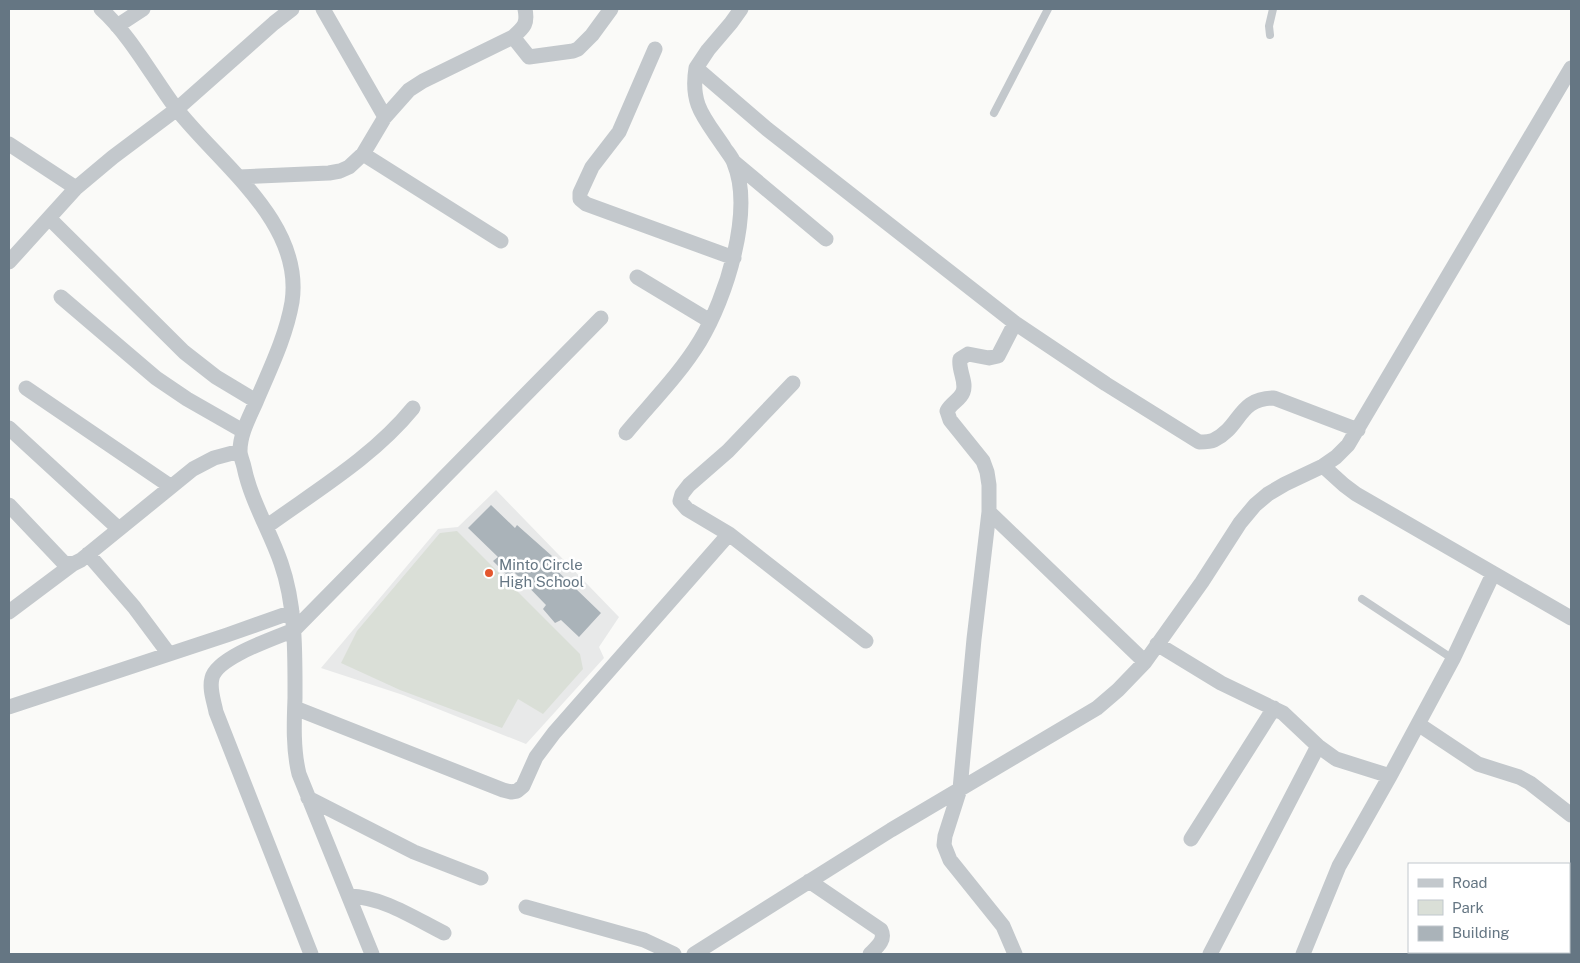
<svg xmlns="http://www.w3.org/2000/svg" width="1580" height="963" font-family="'Public Sans',sans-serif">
  <rect width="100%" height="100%" fill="#fafaf8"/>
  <path fill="#e8e9e9" d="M496,490L619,617L599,647L604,658L526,744L403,695L321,668L438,529L458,527Z"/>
  <path fill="#dadfd7" d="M457,531L580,654L583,669L543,714L518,699L502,728L400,690L341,663L357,631L440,533Z"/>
  <path fill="#aab3b9" d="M491,505L515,528L517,525L552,556L547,561L601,613L579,637L561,620L555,623L543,609L546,605L514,572L507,575L493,561L498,557L468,528Z"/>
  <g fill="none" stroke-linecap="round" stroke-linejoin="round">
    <path stroke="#c3c8cc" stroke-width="8" d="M1270,35L1269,26L1273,9
      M994,113L1048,9
      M1362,599L1453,659"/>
    <path stroke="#c3c8cc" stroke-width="15" d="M101,9C130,35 152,76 175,107C218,163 304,222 292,302C286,337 269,371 256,402C249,418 240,434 240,451C240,456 243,462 244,467C251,501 270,531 281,563C296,606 295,653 295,698C294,723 293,750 299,774L372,954
      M323,9L385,117
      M741,9L731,23L708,50L696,68L767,129L1015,323L1106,384L1199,442C1204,442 1210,442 1214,440C1241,427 1238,398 1274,398L1358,430
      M117,26L143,9
      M513,37L529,57L573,51L578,49L592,35L611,9
      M655,49L619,132L592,167L580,193V199L586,204L734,258
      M9,144L76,188
      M363,154L501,241
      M734,162L826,239
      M239,177L329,173L340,171L349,167L363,154L385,117L409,90L423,81L513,37C524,27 528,24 525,9
      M50,219L184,352L216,377L256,401
      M9,262L76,188L113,157L177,109L274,23L292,9
      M637,277L710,321
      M61,297L156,378L187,399L243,431
      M793,383L728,451L689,485L682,494L680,501L687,509L729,534L866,641
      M26,388L170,486
      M9,428L119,529
      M626,433C651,403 680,374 700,341C726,298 754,211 734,163C732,157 727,152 724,147C704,117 690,105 696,68
      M1323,466L1344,485L1356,494L1571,618
      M9,505L63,562L73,564L81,560L193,469L214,458L240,451
      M989,512L1145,662
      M266,527C317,490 373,457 413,408
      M88,554L134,607L169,654
      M9,612L73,564
      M1157,644L1221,683L1283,713L1318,746L1336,759L1390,776
      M9,707L227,635L292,612
      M295,708L503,790L511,792L517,791L523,786L536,757L554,733L729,534
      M1418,724L1478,764L1519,777L1530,783L1571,815
      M308,798L414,852L481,878
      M1191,839L1274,708
      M809,881L881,930C886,940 877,947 870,954
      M349,896C383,897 414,918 444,933
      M526,907L644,940L674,954
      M311,954L216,712C214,701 209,689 212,678C217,657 275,638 294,630L601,318
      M694,954L891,830L1097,708L1118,690L1145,662L1202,582L1240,523L1255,505L1268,494L1285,484L1323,466L1336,457L1348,445L1571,68
      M1015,954L1003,926L950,860L944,845L945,836L960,789L974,639L989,512V485L987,472L983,461L950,420L947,411C951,403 960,400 963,392C967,382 958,370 960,359L968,354L989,358L998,356L1015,323
      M1210,954L1318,746
      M1303,954L1339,866L1390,776L1453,659L1493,574
      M1570,954H1571"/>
  </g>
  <circle fill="#e4572e" stroke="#fff" stroke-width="2" cx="489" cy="573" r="5"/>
  <g text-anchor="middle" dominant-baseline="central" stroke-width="5" stroke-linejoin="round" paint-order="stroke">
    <g font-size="15" fill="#657683" stroke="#fff" text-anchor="start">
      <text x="499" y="564">Minto Circle<tspan x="499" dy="17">High School</tspan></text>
    </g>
  </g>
  <rect width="1580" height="963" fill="none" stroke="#657683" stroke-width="20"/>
  <rect x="1408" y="863" width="162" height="90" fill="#ffffff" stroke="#c1c8cd"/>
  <rect x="1418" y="879" width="25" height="8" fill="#c3c8cc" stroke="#c1c8cd"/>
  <text x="1452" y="888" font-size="15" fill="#657683">Road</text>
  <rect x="1418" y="900" width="25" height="15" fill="#dadfd7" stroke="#c1c8cd"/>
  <text x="1452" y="913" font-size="15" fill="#657683">Park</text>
  <rect x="1418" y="926" width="25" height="15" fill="#aab3b9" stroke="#c1c8cd"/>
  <text x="1452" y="938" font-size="15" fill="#657683">Building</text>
</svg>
